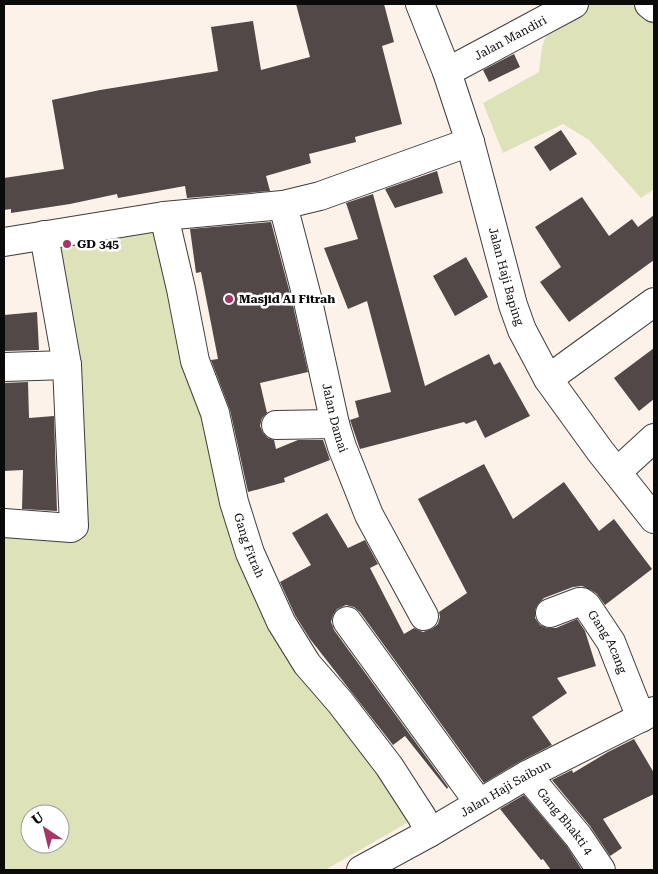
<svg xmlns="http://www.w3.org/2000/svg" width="658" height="874" font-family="'Roboto Serif',serif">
  <rect width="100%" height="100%" fill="#fcf2ea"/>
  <path fill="#dee2b9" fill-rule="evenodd" d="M575,4H640L654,19V189L641,198L589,140L563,124L503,153L483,103L539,72L542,47L548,30Z
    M163,213L248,555L419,816L325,870H4V525L75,530L47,231ZM30,814H60V844H30Z"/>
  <path fill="#524848" d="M296,4H384L394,42L382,46L402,124L355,137L356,142L309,154L311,163L266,176L270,191L187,198L185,186L118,198L117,194L70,204L11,213V209L4,210V178L64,169L52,100L100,90L218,71L211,27L253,21L261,70L310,57Z
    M514,54L520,67L489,82L483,70Z
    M561,130L577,154L550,171L534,147Z
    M437,171L443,193L395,208L385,189Z
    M373,194L425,386L489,354L494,365L500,362L530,416L485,438L476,420L466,424L464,422L360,449L350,420L359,417L355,401L391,392L367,301L348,309L324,248L358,239L346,203Z
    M582,197L609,236L632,219L638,227L654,215V260L569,322L540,282L561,267L535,227Z
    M271,222L292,301L308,372L260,383L267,413L262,418L260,426L263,433L268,438L274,440L276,449L298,440H323L330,460L284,478L285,482L248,492L230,410L211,360L218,359L201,272L196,273L190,229Z
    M466,257L488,297L455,316L433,276Z
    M37,312L39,350L4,351V315Z
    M654,348V399L639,411L614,378Z
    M28,382L29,418L54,416L57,511L22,509L23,470L4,471V383Z
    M484,464L513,519L564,482L599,531L614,519L652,569L605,605L597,594L591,590L582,586L573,587L544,598L538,604L535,610V618L540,625L547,628H556L577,619L585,631L596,666L557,678L567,693L532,717L552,745L519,762L484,783L360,612L354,607L346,605L337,609L333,615L331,622L334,630L448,787L447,789L405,736L393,745L310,639L295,615L280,582L311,565L292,533L327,513L348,548L365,540L378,564L370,568L404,634L414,628L423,632L432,629L438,624L440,617L439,612L467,593L418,499Z
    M634,739L654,773V794L603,819L622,848L610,856L590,826L552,780L572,770L573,773L608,752Z
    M524,795L566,845L582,870H551L543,859L541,860L500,809Z"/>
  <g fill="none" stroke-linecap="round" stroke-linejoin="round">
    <defs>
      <g id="minor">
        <path d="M649,4L654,8"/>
        <path id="s1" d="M447,72L574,4"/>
        <path id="s2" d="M283,205L307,297L335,424L342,447L369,515L424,616"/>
        <path id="s3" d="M164,216L181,289L195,361L215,413L234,502L250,553L281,622L307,664L340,702L389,766L422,817L429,833"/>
        <path d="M4,242L164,216L283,205L320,196L470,142"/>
        <path d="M4,367L67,365"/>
        <path d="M548,379L654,302"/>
        <path d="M276,425L335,424"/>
        <path d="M617,472L654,438"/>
        <path d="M4,523L71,528L74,526L67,365L44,235"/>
        <path id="s4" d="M550,613L579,602H582L587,606L611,642L641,718"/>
        <path d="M347,621L479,803"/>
        <path id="s5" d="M527,775L578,836L601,870"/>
        <path id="s6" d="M361,870L429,833L527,775L654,711"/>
      </g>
      <g id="tertiary">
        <path id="s7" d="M420,4L447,72L470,142L513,305L522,330L548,379L600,451L654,519"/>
      </g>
    </defs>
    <use href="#minor" stroke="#3d3d3d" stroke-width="30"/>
    <use href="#tertiary" stroke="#3d3d3d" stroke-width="30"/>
    <use href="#minor" stroke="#fff" stroke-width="28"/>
    <use href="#tertiary" stroke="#fff" stroke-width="28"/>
  </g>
  <g fill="#a93467" stroke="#fff" stroke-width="2">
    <circle cx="67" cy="244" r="5"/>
    <circle cx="229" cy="299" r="5"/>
  </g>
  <g text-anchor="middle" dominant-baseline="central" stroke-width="5" stroke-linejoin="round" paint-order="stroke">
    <g font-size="12" fill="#0a0a0a" stroke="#fff">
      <text stroke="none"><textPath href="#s1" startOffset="72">Jalan Mandiri</textPath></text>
      <text stroke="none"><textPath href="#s7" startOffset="286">Jalan Haji Baping</textPath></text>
      <text stroke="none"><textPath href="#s2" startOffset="219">Jalan Damai</textPath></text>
      <text stroke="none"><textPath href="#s3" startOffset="341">Gang Fitrah</textPath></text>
      <text stroke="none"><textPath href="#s4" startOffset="82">Gang Acang</textPath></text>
      <text stroke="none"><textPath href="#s6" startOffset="166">Jalan Haji Saibun</textPath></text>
      <text stroke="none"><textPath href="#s5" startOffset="60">Gang Bhakti 4</textPath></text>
    </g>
    <g font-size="12" font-weight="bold" fill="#0a0a0a" stroke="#fff" text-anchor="start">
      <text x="77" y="244">GD 345</text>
      <text x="239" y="299">Masjid Al Fitrah</text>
    </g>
  </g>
  <rect width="658" height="874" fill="none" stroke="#0a0a0a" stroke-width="10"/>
  <g transform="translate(45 829) rotate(325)"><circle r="24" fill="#ffffff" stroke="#9d9d9d"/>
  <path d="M0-4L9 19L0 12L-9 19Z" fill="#a93467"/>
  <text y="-8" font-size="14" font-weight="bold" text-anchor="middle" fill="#0a0a0a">U</text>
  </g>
</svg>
